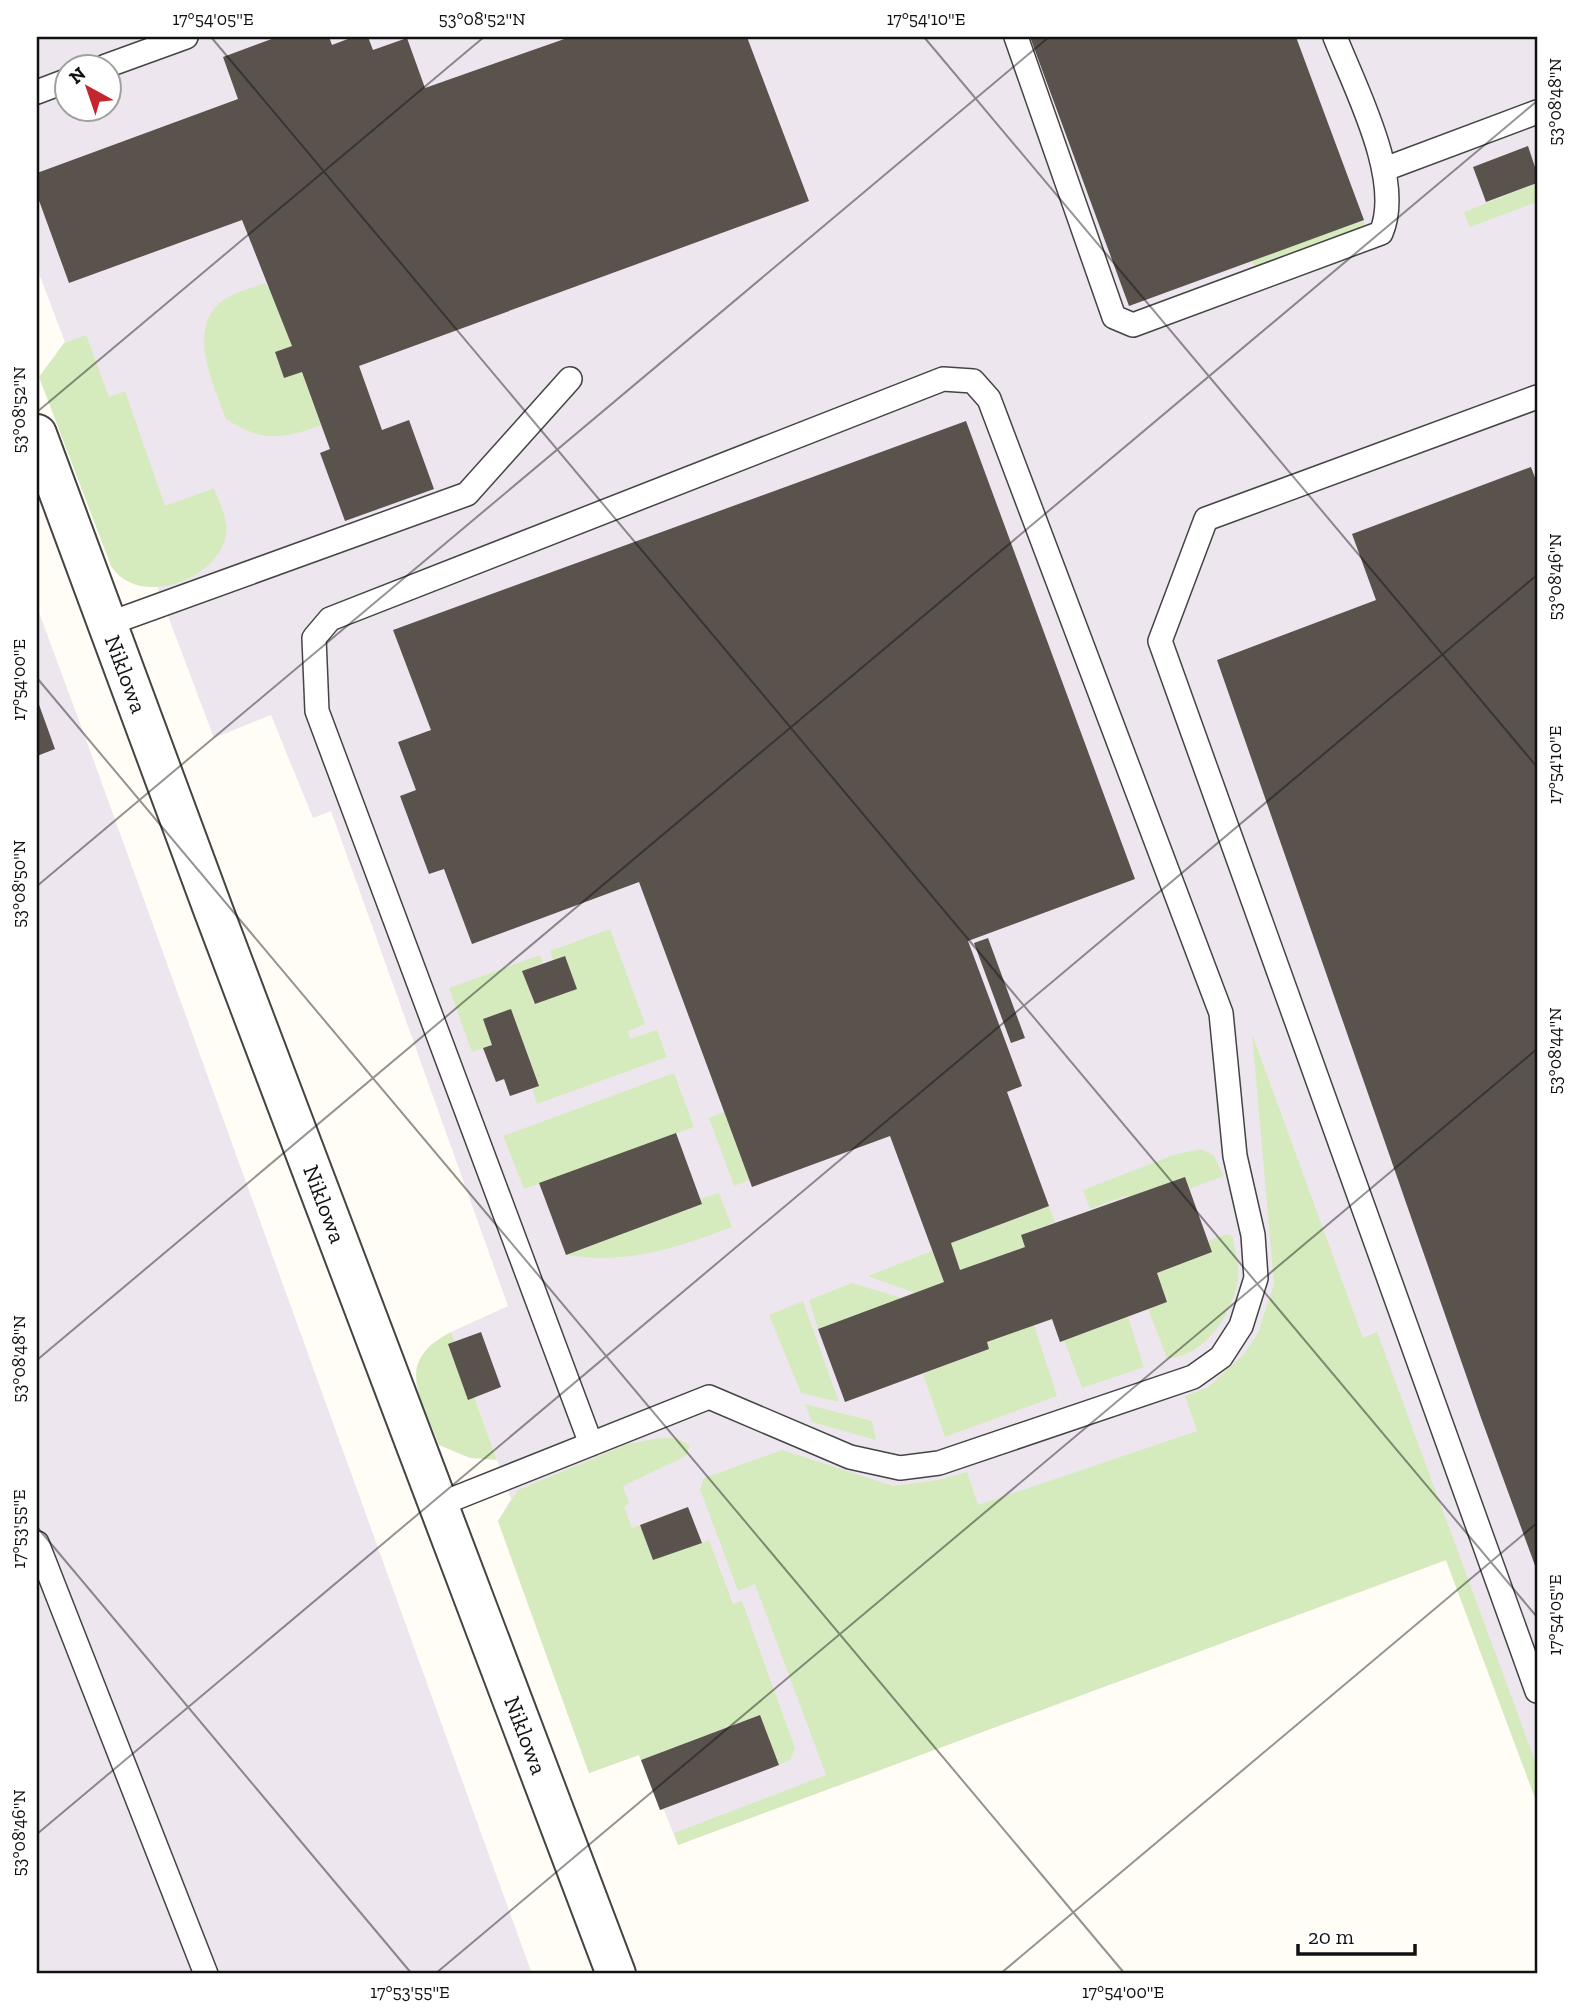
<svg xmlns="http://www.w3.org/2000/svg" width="1574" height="2011" font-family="'Zilla Slab',serif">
  <rect width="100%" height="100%" fill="#fffdf5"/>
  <path fill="#eee6ef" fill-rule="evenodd" d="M37,37H1537V1803L1446,1560L678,1845L664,1810H660L639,1755L589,1773L498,1521L511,1499L451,1332L508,1306L331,811L313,818L271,715L214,738L37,268ZM66,66H108V108H66Z
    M37,607L91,753L532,1974H37Z"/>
  <path fill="#d5ebbd" d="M1537,183V202L1470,227L1464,212Z
    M1364,220V228L1257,268L1251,261Z
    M265,283L267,288L271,286L292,346L275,352L284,378L302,372L321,425C282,440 262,442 226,419C214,386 184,326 225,299C237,291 252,288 265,283Z
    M86,335L109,397L125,391L165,506L214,488C219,502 229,520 226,535C218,580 138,609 111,566L39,377L64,343Z
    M610,929L645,1024L628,1031L630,1039L657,1030L667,1057L537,1104L532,1089L539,1086L511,1009L483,1019L492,1045L472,1052L449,988L540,955L543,963L523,971L534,1004L577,989L565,956L553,960L550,951Z
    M1252,1034L1363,1338L1377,1332L1537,1766V1803L1446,1560L678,1845L674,1833L826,1775L755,1584L738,1591L700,1489L704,1478L782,1450L893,1486L938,1480L967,1472L978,1505L1197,1431L1185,1396L1208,1387L1244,1354L1258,1333L1274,1284Z
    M674,1073L694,1127L524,1189L503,1136Z
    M724,1112L749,1180L734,1186L709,1118Z
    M1202,1149L1214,1156L1224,1176L1189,1189L1129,1198L1128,1195L1090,1209L1083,1190L1176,1154Z
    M719,1193L732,1227C677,1248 626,1265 566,1255L702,1204L700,1199Z
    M1049,1206L1055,1222L1021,1235L1025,1247L960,1270L951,1243Z
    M1227,1234L1232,1236C1235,1250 1240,1266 1238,1279C1233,1313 1205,1358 1167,1358L1148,1309L1167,1302L1157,1273L1212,1252L1208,1241Z
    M932,1251L944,1282L915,1293L868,1276Z
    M852,1283L902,1298L818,1329L809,1300Z
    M803,1301L839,1402L801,1393L769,1315Z
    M1128,1317L1144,1367L1082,1388L1064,1340Z
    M1034,1325L1057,1396L945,1437L923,1374L989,1349L987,1342Z
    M451,1332L497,1460L470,1458L439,1445C422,1398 392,1362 451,1332Z
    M805,1404L872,1421L876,1440L812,1422Z
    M660,1438H674L690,1445L686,1456L623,1486L629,1503L624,1507L632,1528L640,1525L653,1560L709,1540L733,1604L742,1601L795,1748L790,1760L779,1765L759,1715L641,1760L639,1755L589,1773L498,1521L518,1490L628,1444Z"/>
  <path fill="#5a524d" d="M277,37H329L332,45L353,37H368L373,50L407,38L425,88L570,37H747L809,201L359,366L382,430L409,420L434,489L345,521L320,453L330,449L302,372L284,378L275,352L292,346L242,220L69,283L37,195V173L238,99L223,57Z
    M1030,37H1296L1364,220L1129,306Z
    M1528,146L1537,173V183L1486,202L1473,167Z
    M966,421L1135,879L968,941L1022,1086L1007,1092L1049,1206L951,1243L960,1270L1025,1247L1021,1235L1185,1177L1212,1252L1157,1273L1167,1302L1060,1342L1052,1319L987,1342L989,1349L845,1402L818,1329L944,1282L890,1136L752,1187L639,882L472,944L444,869L429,874L400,796L416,790L398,742L431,730L393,630Z
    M1531,467L1537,483V1571L1481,1418L1217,660L1376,600L1352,534Z
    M37,699L55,749L37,756Z
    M988,938L1025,1038L1011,1043L974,943Z
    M565,956L577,989L535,1004L522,971Z
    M511,1009L539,1086L510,1096L504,1079L496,1082L483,1048L492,1045L483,1019Z
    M676,1133L702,1204L566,1255L539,1183Z
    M481,1332L501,1387L468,1400L448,1344Z
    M688,1507L702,1543L653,1560L640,1525Z
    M760,1715L779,1765L660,1810L641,1760Z"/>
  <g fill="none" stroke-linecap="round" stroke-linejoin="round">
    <defs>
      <path id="service" d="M1016,37L1114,317L1133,325L1381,233C1404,180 1355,88 1335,37
        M106,66L186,37
        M37,92L66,81
        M1385,169L1537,112
        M1537,397L1206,519L1160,641L1537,1691
        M108,624L467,494L570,379
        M438,1505L709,1397L850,1457L900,1468L939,1463L1193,1377L1221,1357L1241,1326L1256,1278L1253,1235L1235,1156L1221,1013L989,399L973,381L943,379L330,619L314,638L317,711L591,1444
        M37,1543L206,1974"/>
      <g id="minor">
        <path id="s1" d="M37,434L214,912L616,1974"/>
      </g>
    </defs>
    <use href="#service" stroke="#444" stroke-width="26"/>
    <use href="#minor" stroke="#444" stroke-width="42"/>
    <use href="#service" stroke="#fff" stroke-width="23"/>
    <use href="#minor" stroke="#fff" stroke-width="38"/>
  </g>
  <path fill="none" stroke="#111" stroke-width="2" stroke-opacity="0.45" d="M211,37L1537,1617M924,37L1537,767M37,412L484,37M37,678L1125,1974M37,886L1049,37M37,1360L1537,101M37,1527L412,1974M37,1834L1537,575M435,1974L1537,1049M1000,1974L1537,1523"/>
  <g text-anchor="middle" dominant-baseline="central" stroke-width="7" stroke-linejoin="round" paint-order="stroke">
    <g font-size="23" fill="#111" stroke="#fff">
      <text stroke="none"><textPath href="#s1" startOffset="256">Niklowa</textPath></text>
      <text stroke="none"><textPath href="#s1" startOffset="822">Niklowa</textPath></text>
      <text stroke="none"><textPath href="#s1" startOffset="1390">Niklowa</textPath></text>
    </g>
  </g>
  <rect width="1574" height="2011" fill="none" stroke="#ffffff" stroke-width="77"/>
  <g transform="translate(88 88) rotate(320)"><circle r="33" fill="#ffffff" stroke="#a0a0a0" stroke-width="2"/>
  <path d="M0-5L12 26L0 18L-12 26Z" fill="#c4262e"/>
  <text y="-10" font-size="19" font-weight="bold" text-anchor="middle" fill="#111111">N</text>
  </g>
  <path d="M1298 1944v10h117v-10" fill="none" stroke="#111111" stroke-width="3.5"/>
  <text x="1308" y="1944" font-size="21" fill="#111111" stroke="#ffffff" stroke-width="5" paint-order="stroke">20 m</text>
  <rect x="38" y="38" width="1498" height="1934" fill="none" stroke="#111" stroke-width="2.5"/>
  <g font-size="18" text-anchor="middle" fill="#111">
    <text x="213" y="25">17°54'05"E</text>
    <text x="482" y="25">53°08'52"N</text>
    <text x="926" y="25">17°54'10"E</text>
    <text transform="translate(1555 102) rotate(-90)" y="6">53°08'48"N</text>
    <text transform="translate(19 410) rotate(-90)" y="6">53°08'52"N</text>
    <text transform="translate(1555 577) rotate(-90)" y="6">53°08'46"N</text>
    <text transform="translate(19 680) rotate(-90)" y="6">17°54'00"E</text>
    <text transform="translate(1555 765) rotate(-90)" y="6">17°54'10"E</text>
    <text transform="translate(19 884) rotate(-90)" y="6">53°08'50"N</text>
    <text transform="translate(1555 1051) rotate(-90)" y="6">53°08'44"N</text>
    <text transform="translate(19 1359) rotate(-90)" y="6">53°08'48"N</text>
    <text transform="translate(19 1529) rotate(-90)" y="6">17°53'55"E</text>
    <text transform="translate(1555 1615) rotate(-90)" y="6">17°54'05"E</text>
    <text transform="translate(19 1833) rotate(-90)" y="6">53°08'46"N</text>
    <text x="410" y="1998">17°53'55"E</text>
    <text x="1123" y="1998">17°54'00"E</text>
  </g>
</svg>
